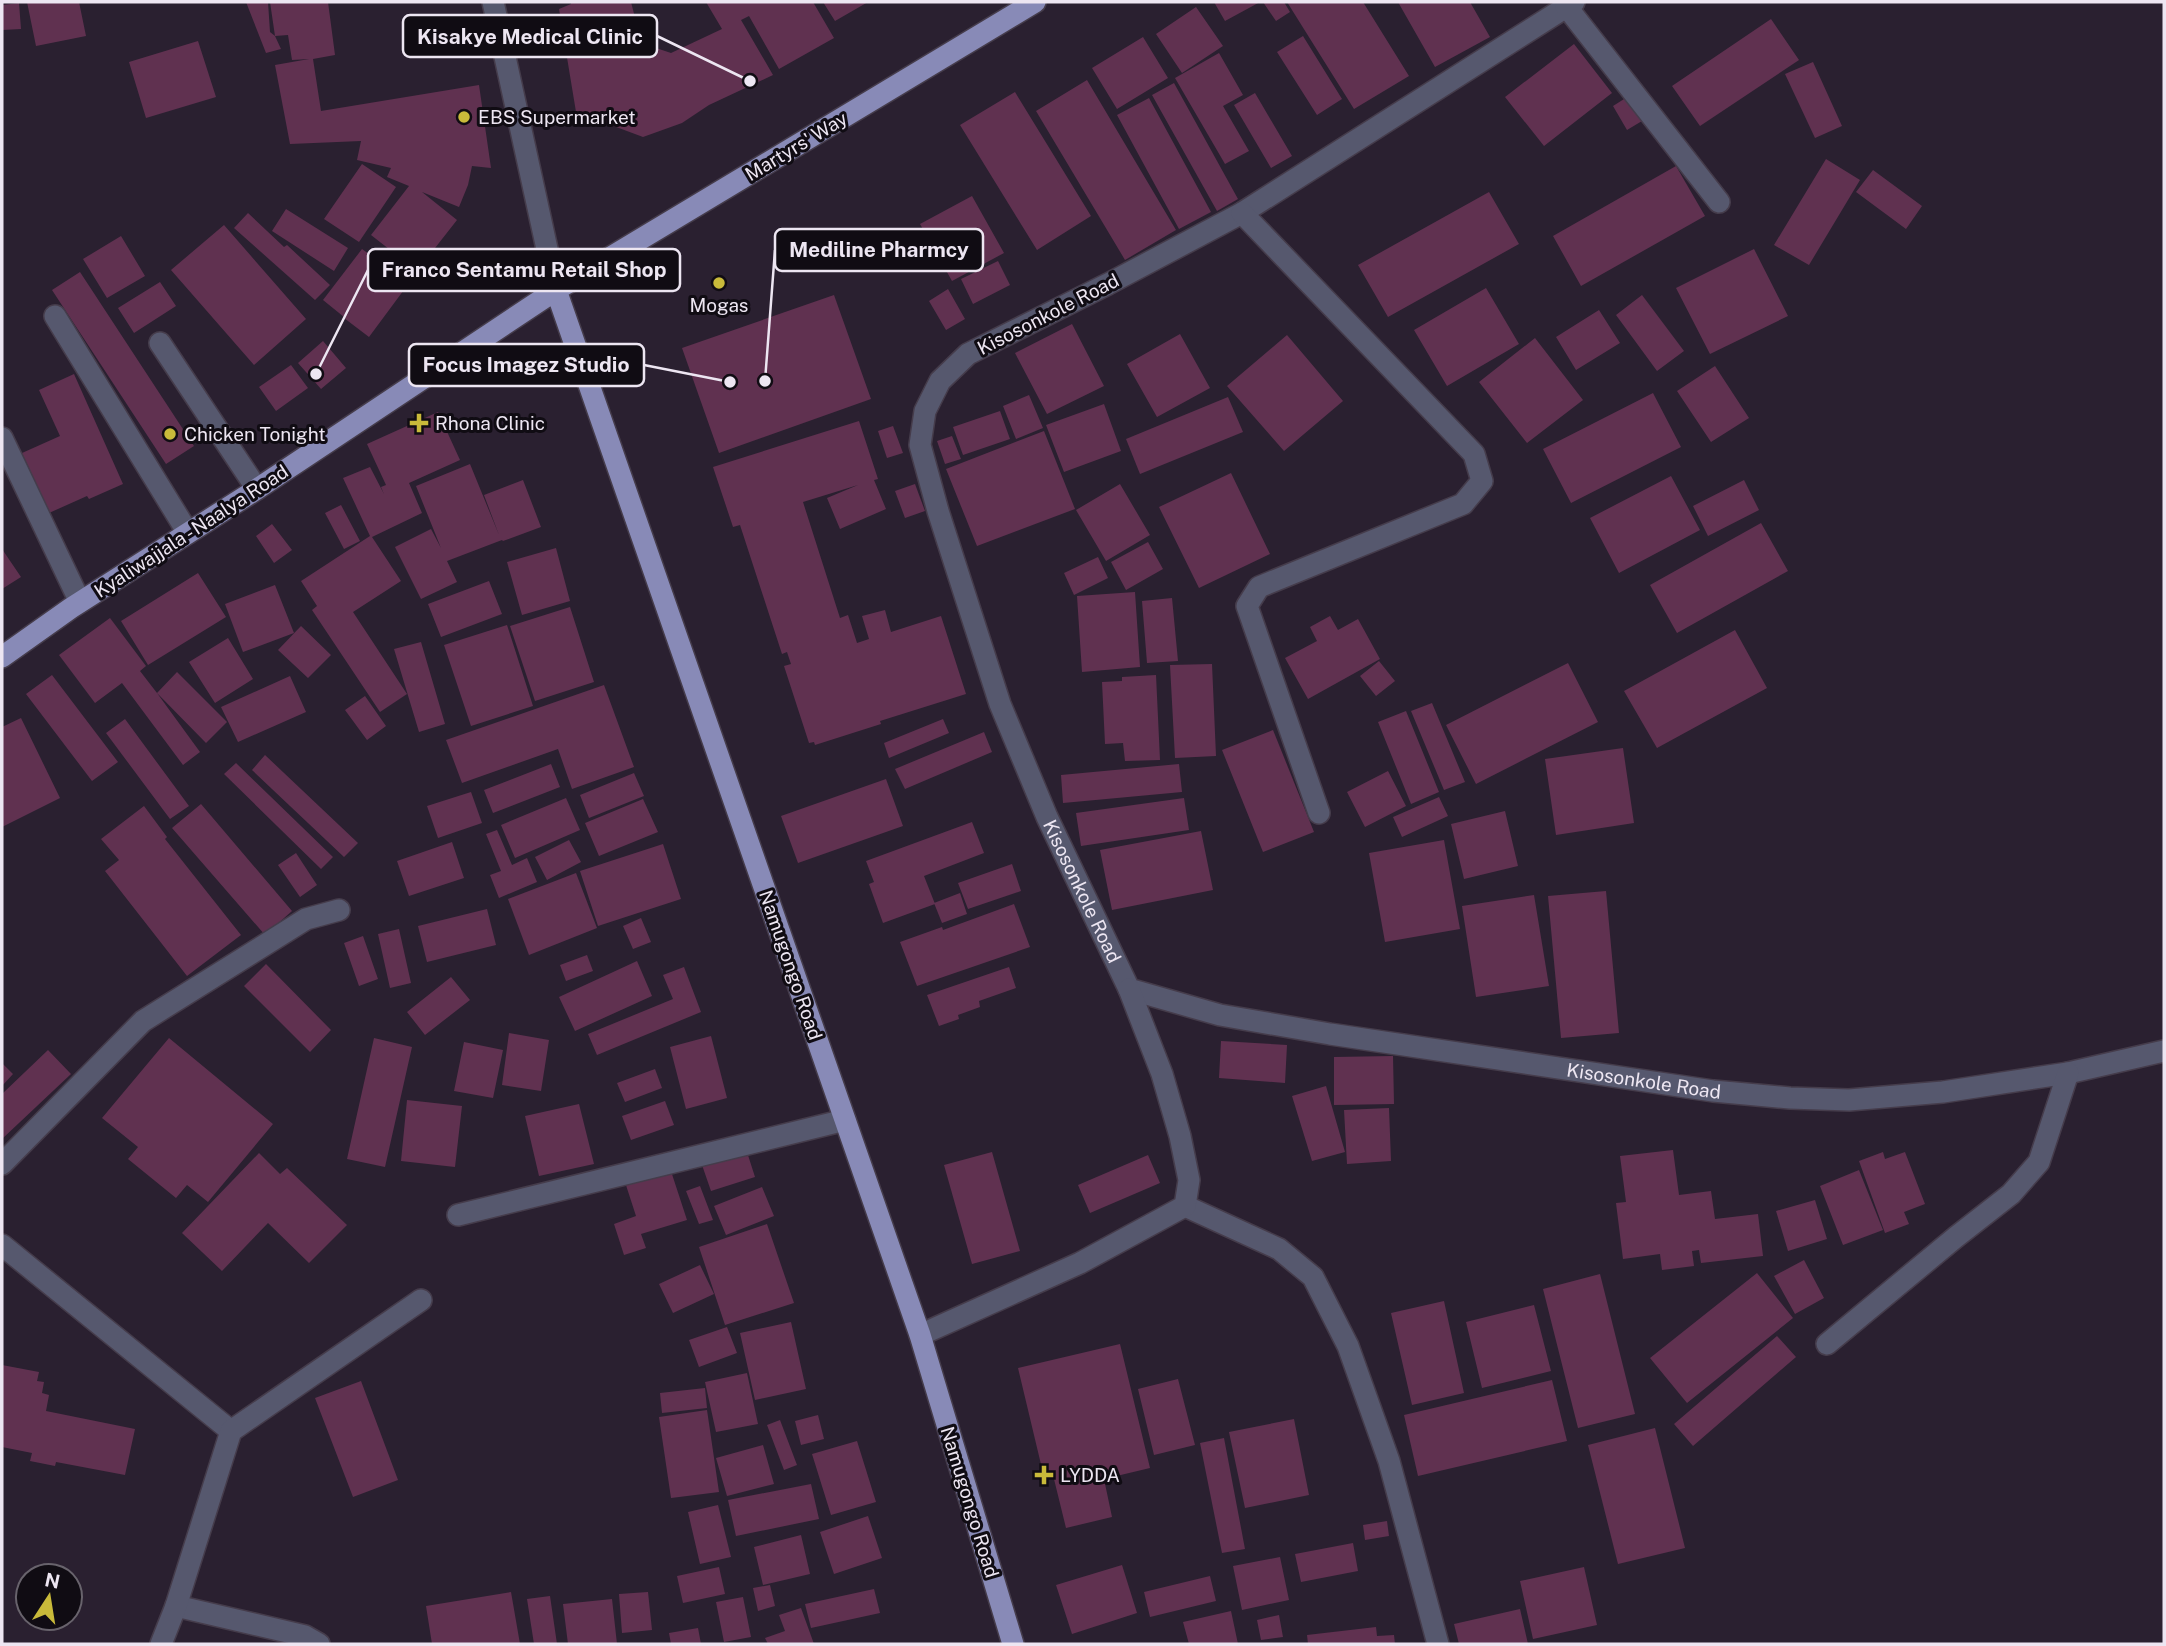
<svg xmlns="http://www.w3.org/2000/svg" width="2166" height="1646" font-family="'Public Sans',sans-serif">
  <rect width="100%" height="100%" fill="#2a2030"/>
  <path fill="#603150" d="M27,2H79L86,36L36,46Z
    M246,2H268L270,32L275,36L270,2H328L335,55L313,59L321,111L479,85L491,168L472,166L468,185L459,207L422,192L457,220L417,271L371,235L409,186L387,177L391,168L357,160L361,141L290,144L275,65L309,59L292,60L288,35L275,36L281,49L266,53Z
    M571,2H631L640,37L638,42L671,53L722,29L706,2H813L834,38L779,69L749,16L741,20L773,75L709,105L682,123L643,137L576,112L559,9L571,4Z
    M823,2H868L835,21Z
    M1214,2H1260L1225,21Z
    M1263,2H1284L1290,12L1276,21Z
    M1287,2H1363L1409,76L1354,109Z
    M1398,2H1470L1490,37L1435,67Z
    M19,3L21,29L2,30V5Z
    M1196,7L1223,46L1182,73L1156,34Z
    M1771,19L1799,60L1700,126L1672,86Z
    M1303,36L1342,99L1317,115L1277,52Z
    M1143,37L1168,78L1117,109L1092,68Z
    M198,41L216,97L146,118L129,62Z
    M1574,44L1612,93L1544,146L1505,97Z
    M1219,53L1243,95L1223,106L1249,151L1225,164L1175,78Z
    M1813,62L1842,126L1815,138L1785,74Z
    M1087,80L1176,230L1125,260L1036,111Z
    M1174,83L1238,199L1217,211L1152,95Z
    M1015,92L1091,216L1037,250L960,125Z
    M1255,93L1292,156L1271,168L1234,105Z
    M1632,94L1647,118L1627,130L1613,106Z
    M1149,98L1211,212L1179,229L1117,115Z
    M1826,159L1860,180L1809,265L1774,245Z
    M362,164L396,187L359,242L324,219Z
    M1676,166L1705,216L1581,286L1553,236Z
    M1873,170L1922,206L1906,229L1856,192Z
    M1489,192L1519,244L1388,317L1358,265Z
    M972,196L1004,253L952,281L920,224Z
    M286,209L348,248L334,271L272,231Z
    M248,213L284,247L287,245L330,285L315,300L234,228Z
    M224,225L306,319L254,365L171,270Z
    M121,236L145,276L107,298L83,259Z
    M362,249L384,265L387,261L412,279L369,337L344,318L351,310L344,317L323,300Z
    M1754,249L1788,316L1710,354L1676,288Z
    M998,261L1010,285L973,304L961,279Z
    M80,272L194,446L166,464L52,290Z
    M160,282L176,306L134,333L118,308Z
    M1486,288L1519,344L1447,386L1414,330Z
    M948,289L965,319L946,330L929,301Z
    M834,295L871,399L719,453L682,348Z
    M1642,295L1684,351L1657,371L1616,315Z
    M1599,310L1620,343L1576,370L1556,337Z
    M1072,324L1104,386L1047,414L1015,353Z
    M1180,334L1210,388L1157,417L1127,364Z
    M1287,335L1343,401L1284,451L1227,386Z
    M1535,338L1583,400L1527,443L1479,382Z
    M323,341L346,368L321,389L298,363Z
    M291,365L308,388L276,411L259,387Z
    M1715,366L1749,418L1711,442L1677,391Z
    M74,374L123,484L89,499L87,496L49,513L22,453L60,436L39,390Z
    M1653,393L1681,447L1571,503L1543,449Z
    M1029,395L1043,428L1016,439L1003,406Z
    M1228,397L1243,432L1140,474L1126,439Z
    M1104,404L1121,451L1064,472L1046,425Z
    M1000,411L1010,439L963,455L953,427Z
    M438,412L460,460L409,483L422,513L372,537L401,581L353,612L407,694L380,712L312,610L317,606L301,581L370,536L343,478L370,467L384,494L381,487L386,485L367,444Z
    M859,421L878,479L874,480L886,509L840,529L827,498L858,485L803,502L840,618L848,615L857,643L869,639L862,616L885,610L891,632L941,616L966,694L880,721L881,724L815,745L814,742L809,743L784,666L791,664L787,652L782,654L740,525L733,527L713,467Z
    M893,426L903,453L887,458L878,431Z
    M1044,431L1075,509L977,546L946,469Z
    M952,436L961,459L945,464L937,441Z
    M470,464L499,535L484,495L523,480L541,527L503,541L502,540L447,561L457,582L421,599L395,547L431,529L441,548L416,486Z
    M1231,473L1270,554L1199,588L1159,507Z
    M1671,476L1700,530L1619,573L1590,518Z
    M1744,480L1759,510L1708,536L1693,506Z
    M915,484L925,511L905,518L895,491Z
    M1120,484L1150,535L1106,561L1076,510Z
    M341,505L360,541L344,549L325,513Z
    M1761,523L1788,571L1677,633L1650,585Z
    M272,524L292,550L274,563L256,536Z
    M1148,542L1163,569L1126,590L1111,562Z
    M556,548L570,601L522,615L507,562Z
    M2,549L21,577L2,589Z
    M1098,557L1108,578L1074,595L1064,573Z
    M198,573L226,617L148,665L121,621Z
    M489,581L502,614L441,637L428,604Z
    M275,585L294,633L243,652L225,604Z
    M1135,592L1140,667L1082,672L1077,596Z
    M1172,598L1178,661L1147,663L1142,601Z
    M570,607L594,682L535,701L510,626Z
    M1330,616L1338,630L1358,619L1380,659L1308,699L1285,658L1317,641L1310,627Z
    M110,618L146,666L140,671L157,693L177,672L227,722L206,743L157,693L200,752L183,765L122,683L95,703L59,655Z
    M507,625L533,706L471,726L444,645Z
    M301,626L331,655L308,678L278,650Z
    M1735,630L1767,688L1657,748L1624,691Z
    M228,638L253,679L215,703L189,662Z
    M421,642L445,724L419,732L394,649Z
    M1379,661L1395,681L1376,696L1360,676Z
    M1568,663L1598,722L1476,784L1446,725Z
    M1212,664L1216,756L1175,758L1170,665Z
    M52,675L118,762L92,781L26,694Z
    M1156,675L1160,760L1125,761L1123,743L1105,744L1102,682L1122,681V677Z
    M290,676L306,712L238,742L221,707Z
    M604,685L634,767L572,789L558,749L462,783L446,740Z
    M365,696L386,726L367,740L345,710Z
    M1432,703L1465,782L1444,790L1411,711Z
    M1406,711L1439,792L1411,804L1378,722Z
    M21,718L60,798L2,827V727Z
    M125,719L189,806L170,819L106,733Z
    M943,719L949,733L889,758L884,743Z
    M1273,730L1314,832L1263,852L1222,750Z
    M984,732L992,752L905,789L895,769Z
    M1623,748L1634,823L1556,835L1545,759Z
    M265,755L358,843L344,857L252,770Z
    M236,763L333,857L321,869L224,774Z
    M551,764L560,787L493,813L484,790Z
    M1179,764L1182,792L1063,803L1061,775Z
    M1388,771L1406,806L1365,827L1347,792Z
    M634,773L644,796L589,818L580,795Z
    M886,779L903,826L798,863L781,816Z
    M471,792L482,823L438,838L427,806Z
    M1439,797L1448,816L1402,837L1393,817Z
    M566,798L580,830L515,858L501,825Z
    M1184,798L1189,830L1081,846L1076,813Z
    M643,799L658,832L599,856L585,823Z
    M201,804L292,911L265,935L172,828Z
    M144,806L167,837L165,839L241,935L187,976L105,871L119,860L101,839Z
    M1505,811L1518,866L1464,879L1451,824Z
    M972,822L984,853L924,876L935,904L883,923L869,884L874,882L866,861Z
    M497,830L512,865L527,858L537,882L499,898L490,875L501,871L486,834Z
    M1201,831L1213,890L1112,910L1100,850Z
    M569,840L581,862L547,880L535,857Z
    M1444,840L1460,929L1385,942L1369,853Z
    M452,842L464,878L409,896L397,861Z
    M663,844L681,899L598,926L580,871Z
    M296,853L317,885L300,897L278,865Z
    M1012,864L1021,891L968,909L958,883Z
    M576,873L597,928L529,955L508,899Z
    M1606,891L1619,1033L1561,1038L1548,896Z
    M960,893L967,914L942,923L934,903Z
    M1534,895L1549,986L1476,997L1462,906Z
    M1014,904L1030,947L917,986L900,942L942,927L943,930Z
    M487,909L496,945L427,962L418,926Z
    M641,918L651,942L633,949L623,926Z
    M399,929L411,983L390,988L378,934Z
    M363,936L378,979L359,986L344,943Z
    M587,955L593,971L566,981L560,965Z
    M637,961L652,996L575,1031L559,997Z
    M266,964L331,1030L310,1052L244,986Z
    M684,967L701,1012L597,1055L588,1034L673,999L663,975Z
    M1009,967L1016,988L979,1001L980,1007L958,1015L959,1019L939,1026L927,995Z
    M451,977L470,1000L425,1035L407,1012Z
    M509,1033L549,1040L541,1091L502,1085Z
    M711,1036L727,1098L686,1109L670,1047Z
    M169,1038L273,1124L208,1202L187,1185L176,1198L128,1159L138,1147L102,1118Z
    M374,1038L412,1047L385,1167L347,1159Z
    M1221,1041L1287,1045L1285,1083L1219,1078Z
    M464,1042L503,1050L493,1098L454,1091Z
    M48,1050L71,1074L2,1139V1094Z
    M1393,1056L1394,1104L1334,1105V1057Z
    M2,1063L13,1074L2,1086Z
    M655,1069L662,1088L625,1102L617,1083Z
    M1326,1086L1345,1152L1312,1161L1292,1096Z
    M407,1100L462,1106L455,1167L401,1161Z
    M665,1101L674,1125L631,1140L622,1116Z
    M579,1104L594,1164L539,1176L525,1116Z
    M1389,1108L1391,1161L1347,1164L1344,1110Z
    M1673,1150L1679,1195L1711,1191L1715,1219L1758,1214L1763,1256L1701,1263L1699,1250L1692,1251L1694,1266L1662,1270L1660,1254L1623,1259L1616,1203L1626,1202L1620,1156Z
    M747,1152L755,1177L711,1191L702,1165Z
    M992,1152L1020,1251L972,1264L944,1165Z
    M1883,1152L1885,1159L1905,1152L1925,1204L1904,1212L1909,1224L1885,1233L1859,1161Z
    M259,1153L280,1174L287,1168L347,1225L309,1263L268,1223L222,1271L182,1233Z
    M1148,1155L1160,1183L1090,1213L1078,1185Z
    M669,1165L687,1220L641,1234L646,1248L624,1255L614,1224L636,1216L624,1179Z
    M1859,1170L1883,1230L1843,1245L1820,1186Z
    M700,1186L713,1220L699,1224L686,1191Z
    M762,1187L774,1216L726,1235L714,1206Z
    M1815,1200L1827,1239L1788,1251L1776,1211Z
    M767,1224L794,1303L725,1325L699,1247Z
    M1804,1260L1824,1298L1795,1314L1774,1276Z
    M700,1265L714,1294L673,1313L659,1284Z
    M1757,1273L1793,1318L1687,1403L1650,1358Z
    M1600,1274L1635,1414L1578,1428L1543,1289Z
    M1444,1301L1464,1393L1412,1405L1391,1313Z
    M1534,1305L1551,1371L1482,1388L1466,1322Z
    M791,1322L806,1389L755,1400L740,1333Z
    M727,1327L737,1353L699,1367L689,1340Z
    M1777,1336L1796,1357L1693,1446L1674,1424Z
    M1120,1344L1150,1468L1104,1479L1112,1517L1066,1528L1053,1475L1044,1477L1018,1368Z
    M2,1365L39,1372L37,1381L44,1382L42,1393L49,1395L46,1411L135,1429L125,1475L56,1462L55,1466L30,1461L32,1453L2,1447Z
    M747,1373L758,1424L716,1432L705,1382Z
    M1178,1379L1195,1445L1154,1455L1138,1389Z
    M1552,1380L1567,1441L1418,1476L1404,1415Z
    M361,1381L398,1480L353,1497L315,1398Z
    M705,1388L707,1408L662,1413L660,1393Z
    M707,1410L719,1492L671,1498L659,1417Z
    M818,1415L824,1439L801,1445L795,1421Z
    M1294,1419L1309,1495L1245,1508L1229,1432Z
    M780,1420L797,1465L784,1470L767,1425Z
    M1655,1428L1685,1548L1618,1564L1588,1445Z
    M1224,1438L1245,1549L1222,1553L1200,1443Z
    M857,1441L876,1502L831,1515L812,1454Z
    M763,1445L774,1484L727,1496L716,1458Z
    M811,1484L819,1519L736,1536L728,1500Z
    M718,1505L731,1557L700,1564L688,1512Z
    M868,1516L882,1558L834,1574L820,1532Z
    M1387,1521L1389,1536L1365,1540L1363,1525Z
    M801,1535L810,1574L763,1585L754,1547Z
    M1353,1543L1358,1571L1301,1582L1295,1554Z
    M1280,1557L1289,1600L1242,1610L1233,1566Z
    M1122,1565L1137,1613L1072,1634L1056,1585Z
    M719,1567L725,1594L683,1603L677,1576Z
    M1584,1567L1597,1625L1533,1639L1520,1581Z
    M1210,1576L1216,1601L1150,1617L1144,1592Z
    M770,1585L775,1606L758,1611L753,1588Z
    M874,1589L880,1613L811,1628L805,1604Z
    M511,1592L520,1644H432L426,1606Z
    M648,1592L652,1630L622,1633L619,1594Z
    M550,1596L557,1644H534L527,1599Z
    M743,1597L751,1637L724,1642L716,1602Z
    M612,1599L617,1644H568L563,1604Z
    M801,1608L814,1644H768L765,1638L785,1631L779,1615Z
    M1520,1609L1528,1644H1459L1454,1624Z
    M1231,1611L1238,1644H1189L1183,1622Z
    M1279,1615L1283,1637L1261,1640L1257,1620Z
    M1376,1627L1377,1636L1394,1635L1395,1644H1308L1307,1635Z
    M698,1628L701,1644H671L669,1633Z"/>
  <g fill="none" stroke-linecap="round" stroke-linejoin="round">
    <defs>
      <g id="minor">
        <path d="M493,2L556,290"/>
        <path id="s1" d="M1574,2L1242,213L1108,284L968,354L940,381L925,411L920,445L938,511L1000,704L1047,817L1129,989L1220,1015L1330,1034L1713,1091L1790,1098L1849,1100L1943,1092L2068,1073L2164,1051"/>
        <path d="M1566,6L1719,202"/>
        <path d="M1242,213L1474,454L1482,481L1463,504L1259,587L1247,606L1319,813"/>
        <path d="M55,316L188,533"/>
        <path d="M160,343L257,489"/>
        <path d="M2,438L80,602"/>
        <path d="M2,1164L143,1021L306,919L339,910"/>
        <path d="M1185,1206L1279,1249L1313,1277L1348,1346L1389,1461L1438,1644"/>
        <path d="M458,1215L845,1120"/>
        <path d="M2,1245L231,1431"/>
        <path d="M920,1335L1080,1263L1185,1206L1189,1180L1180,1136L1162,1074L1129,989"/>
        <path d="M1827,1344L1956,1237L2011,1194L2039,1162L2068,1073"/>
        <path d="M176,1606L305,1636L319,1644"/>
        <path d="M161,1644L176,1606L231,1431L421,1300"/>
      </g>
      <path id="major" d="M556,290L920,1335L1013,1644
        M2,657L71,608L257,489L556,290L1035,2"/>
    </defs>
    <use href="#minor" stroke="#453c4b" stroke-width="24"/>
    <use href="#major" stroke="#453c4b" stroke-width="24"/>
    <use href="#minor" stroke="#56586e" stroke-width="21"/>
    <use href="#major" stroke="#888ab7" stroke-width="21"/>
  </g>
  <g fill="#c9ba3a" stroke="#100c13" stroke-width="2.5">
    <circle cx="464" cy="117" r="7"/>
    <circle cx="719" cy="283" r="7"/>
    <path d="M415.5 412.5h7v7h7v7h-7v7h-7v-7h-7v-7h7z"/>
    <circle cx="170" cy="434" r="7"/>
    <path d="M1040.5 1464.5h7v7h7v7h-7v7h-7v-7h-7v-7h7z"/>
  </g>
  <g text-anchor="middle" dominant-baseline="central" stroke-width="6" stroke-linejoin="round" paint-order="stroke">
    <g font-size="19" fill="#ede6f2" stroke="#100c13" text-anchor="start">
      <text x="478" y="117">EBS Supermarket</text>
      <text x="719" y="305" text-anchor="middle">Mogas</text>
      <text x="435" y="423">Rhona Clinic</text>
      <text x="184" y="434">Chicken Tonight</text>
      <text x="1060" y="1475">LYDDA</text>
    </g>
    <g font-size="19" fill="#ede6f2" stroke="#100c13">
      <text transform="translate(796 146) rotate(-31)">Martyrs' Way</text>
      <text transform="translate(1048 314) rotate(-27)">Kisosonkole Road</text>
      <text transform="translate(191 531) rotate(-33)">Kyaliwajjala - Naalya Road</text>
      <text stroke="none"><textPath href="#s1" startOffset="1284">Kisosonkole Road</textPath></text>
      <text transform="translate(791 965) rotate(71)">Namugongo Road</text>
      <text stroke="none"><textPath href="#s1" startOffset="1916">Kisosonkole Road</textPath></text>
      <text transform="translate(970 1502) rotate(73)">Namugongo Road</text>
    </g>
  </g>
  <path fill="none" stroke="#ede6f2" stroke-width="2.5" d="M750 81L657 36M765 381L775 250M316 374L368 270M730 382L644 365"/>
  <g fill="#ede6f2" stroke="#100c13" stroke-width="2.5">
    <circle cx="750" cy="81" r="7"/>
    <circle cx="765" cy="381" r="7"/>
    <circle cx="316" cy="374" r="7"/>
    <circle cx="730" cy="382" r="7"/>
  </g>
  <g fill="#100c13" stroke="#ede6f2" stroke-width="2.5">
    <rect x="403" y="15" width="254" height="42" rx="7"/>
    <rect x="775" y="229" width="208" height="42" rx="7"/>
    <rect x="368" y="249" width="312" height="42" rx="7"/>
    <rect x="409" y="344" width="235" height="42" rx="7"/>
  </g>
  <g font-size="21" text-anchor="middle" font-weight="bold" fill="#ede6f2">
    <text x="530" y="44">Kisakye Medical Clinic</text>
    <text x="879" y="257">Mediline Pharmcy</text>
    <text x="524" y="277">Franco Sentamu Retail Shop</text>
    <text x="526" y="372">Focus Imagez Studio</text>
  </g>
  <rect width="2166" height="1646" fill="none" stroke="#ede6f2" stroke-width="7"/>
  <g transform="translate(49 1597) rotate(12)"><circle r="33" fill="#100c13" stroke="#68636c" stroke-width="2"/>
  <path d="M0-5L12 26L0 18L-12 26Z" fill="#c9ba3a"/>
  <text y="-10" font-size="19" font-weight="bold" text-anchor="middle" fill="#ede6f2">N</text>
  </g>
</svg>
